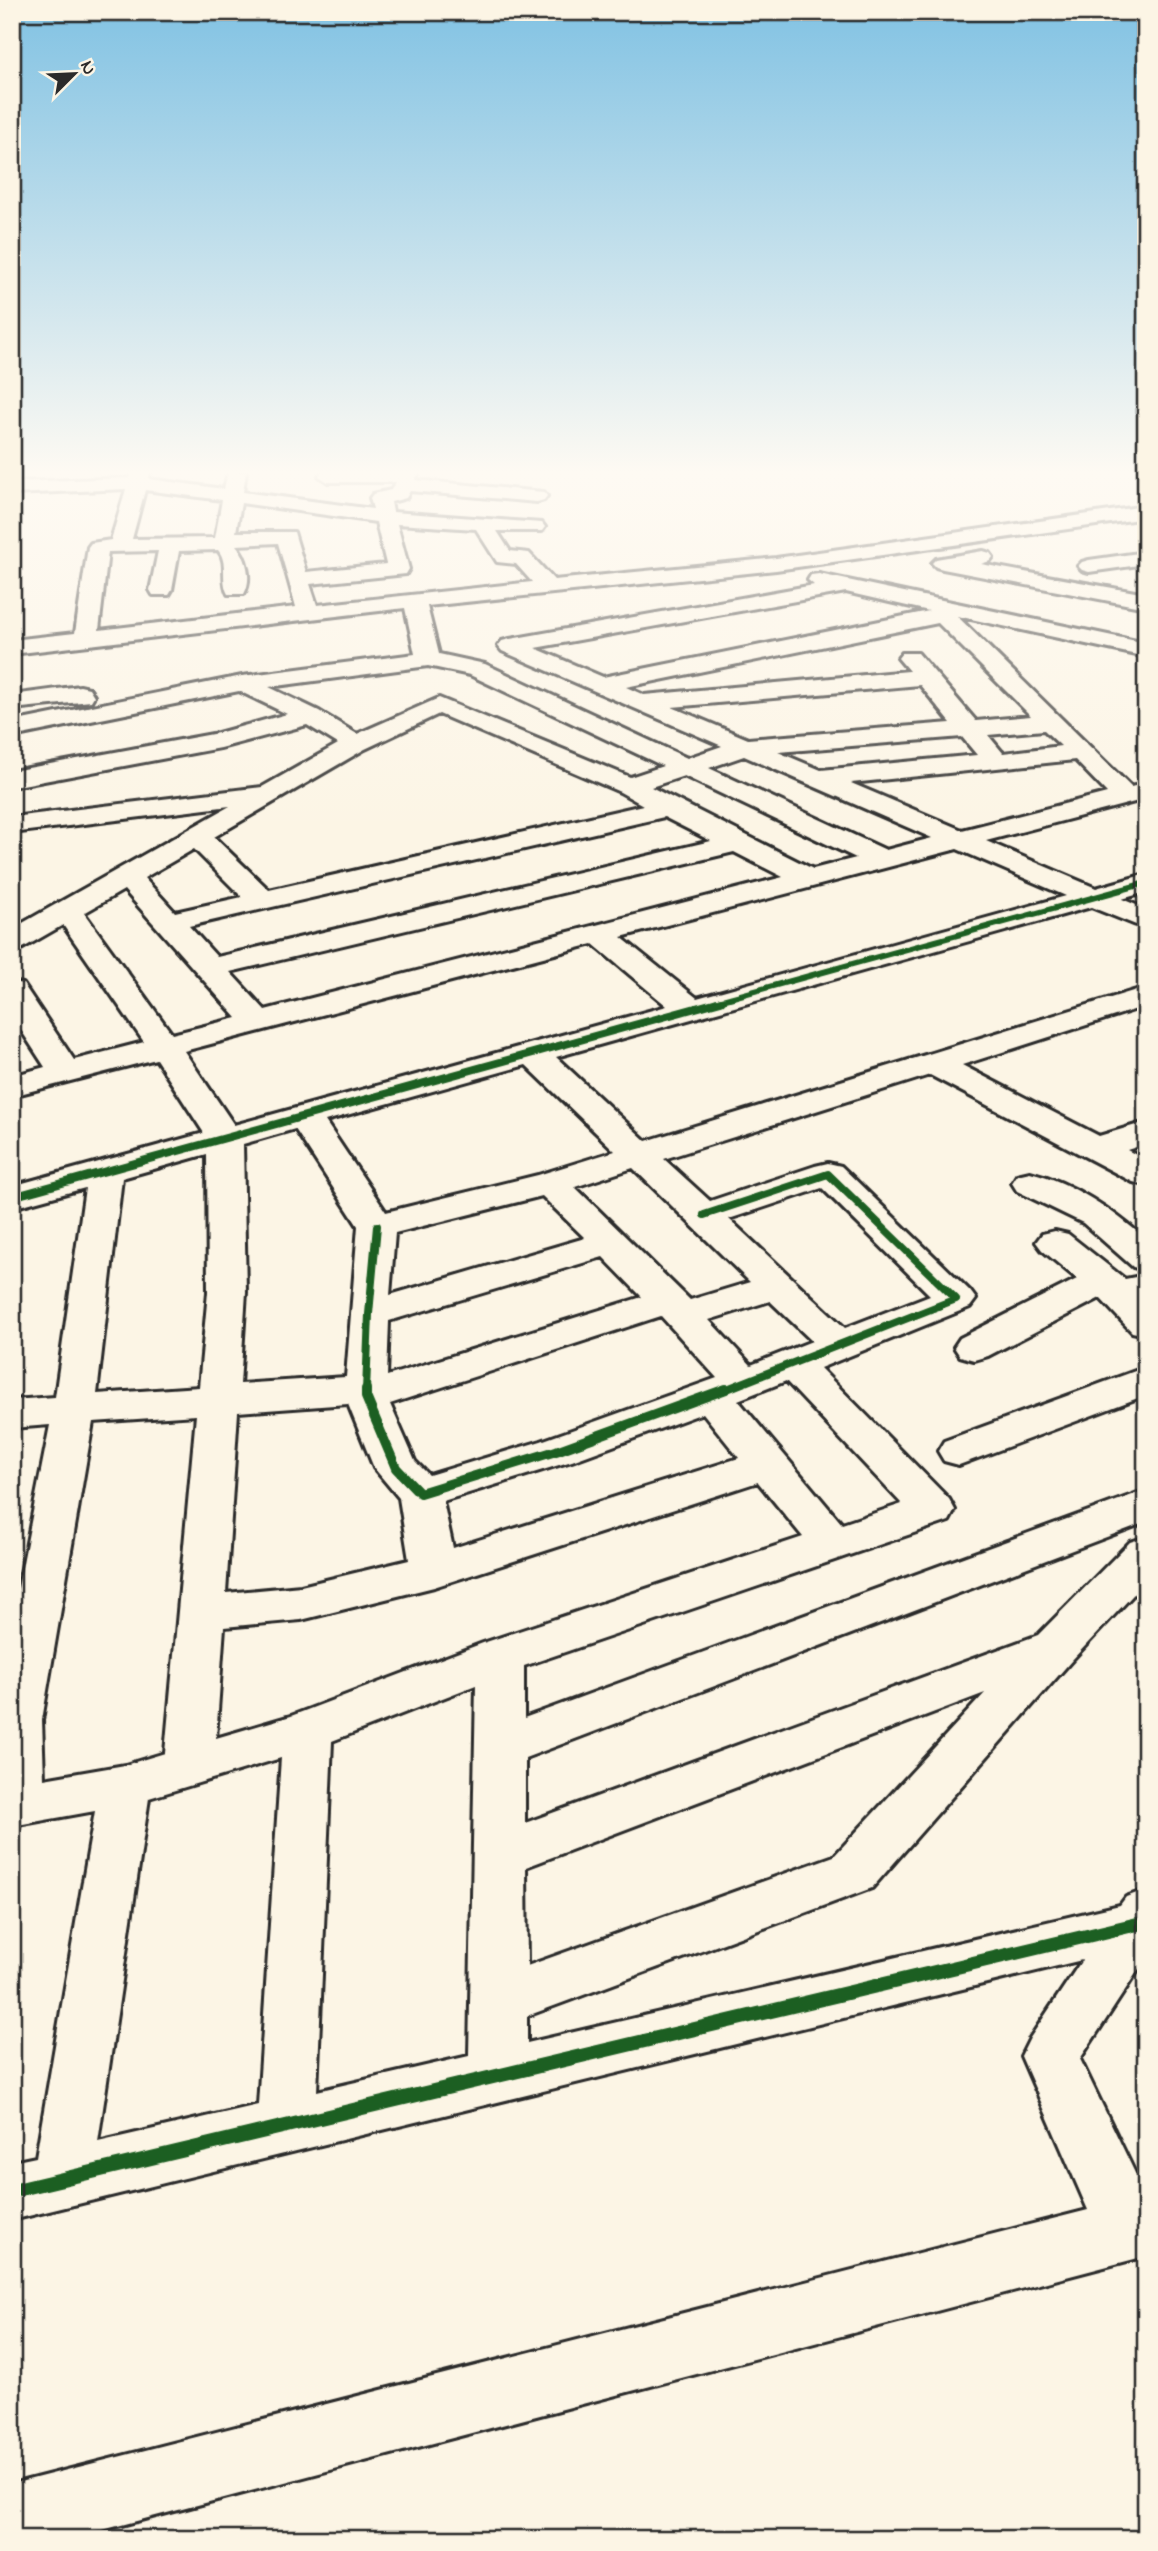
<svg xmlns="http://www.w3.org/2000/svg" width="1158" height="2551" font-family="'Indie Flower',sans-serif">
  <rect width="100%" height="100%" fill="#fcf5e5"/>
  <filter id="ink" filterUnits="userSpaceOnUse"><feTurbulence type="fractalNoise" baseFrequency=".0143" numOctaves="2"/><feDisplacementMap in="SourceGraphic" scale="14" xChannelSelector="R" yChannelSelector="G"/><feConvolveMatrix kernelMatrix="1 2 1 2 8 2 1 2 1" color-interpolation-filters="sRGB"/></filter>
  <g filter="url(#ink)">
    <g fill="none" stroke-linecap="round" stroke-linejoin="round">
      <defs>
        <path id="minor" d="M132,472H150L149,479L224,489L228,472H246L243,492L373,509L370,498L373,494L391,490L396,482H328L319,476L321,472H419L415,480L544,492L547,496L544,500L537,502L410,491L406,498L391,502L393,512L542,523L545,527L542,531H497L510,551L529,553L554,580L776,558L1146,506V518L776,570L427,606L439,654L485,664L687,758L722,746L502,651L498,646L502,641L510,639L814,585L808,580L811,575L819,574L1146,643V657L957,616L1131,787L1146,783V799L986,841L1096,888L1146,874V892L1122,899L1146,909V929L1091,907L556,1057L646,1141L1146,987V1006L962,1065L1099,1136L1146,1122V1144L1127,1150L1146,1160V1185L1133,1182L930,1075L664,1159L710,1201L815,1166L828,1163L841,1166L970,1291L976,1299L970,1307L820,1368L949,1499L955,1510L949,1521L524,1666V1718L1146,1490V1522L525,1758V1823L1038,1635L1130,1542L1146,1537V1581L1072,1660L872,1888L527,2016V2043L1120,1905L1126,1897L1145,1890L1146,1958L1080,2059L1146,2196V2256L68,2539H12V2484L1088,2210L1021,2056L1030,2038L1082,1960L12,2220V2162L36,2157L95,1811L12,1826V1619L50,1425L12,1428V1400L55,1397L85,1188L12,1208V1186L204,1133L156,1059L12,1096V1076L45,1067L12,1016V982L23,984L74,1060L144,1042L63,925L23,948L12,951V929L230,806L12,833V817L262,787L338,744L307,725L220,748L12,787V771L218,733L287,714L239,691L12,737V722L242,676L415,654L405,608L12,654V640L75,633L88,547L91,543L111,540L126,489L12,494V482L130,478ZM145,490L222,500L215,538L132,539ZM241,503L376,522L386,564L306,572L294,532H236ZM397,524L476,529L497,562L516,564L532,582L317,605L310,584L406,574L409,569ZM278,543L296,607L99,630L108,552L158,551L150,590L153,595H169L172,590L179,551L218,550C229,563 220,580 228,594H244C253,579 246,556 236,545ZM846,592L929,611L603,677L535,648ZM938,623L1031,716L976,721L918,653H902L898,658L909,671L644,695L626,687ZM428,666L470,675L663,766L630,777L439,698L357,734L319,711L269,687ZM920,685L951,723L748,739L672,707ZM439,714L620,792L643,805L269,890L214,837L365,749ZM1044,730L1061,746L1003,753L988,735ZM962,737L977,755L821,770L778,752ZM744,756L932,838L886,850L709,768ZM1075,760L1107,793L962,830L851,783ZM684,776L856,858L813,869L651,787ZM664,817L711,841L217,957L189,926ZM194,849L242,897L175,912L144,878ZM957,849L1066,896L697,998L621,937ZM734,852L783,877L265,1010L230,972ZM124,890L237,1018L172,1034L84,913ZM593,944L667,1006L234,1125L184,1051ZM526,1065L615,1151L538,1175L386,1212L325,1121ZM295,1129L358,1226L346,1377L240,1384L246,1292L243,1144ZM207,1154L208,1292L199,1387L97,1394L122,1178ZM633,1168L750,1282L690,1300L575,1187ZM822,1188L930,1295L845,1328L729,1219ZM542,1196L585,1238L390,1295L395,1233ZM603,1257L642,1297L387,1376L389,1321ZM770,1301L812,1341L751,1365L709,1320ZM661,1316L717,1378L541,1441L429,1475L415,1461L390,1404ZM786,1381L902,1504L842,1524L738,1400ZM348,1404L374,1468L399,1498L409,1560L301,1586L226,1593L238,1412ZM703,1413L739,1458L453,1548L443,1501L572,1461ZM196,1415L165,1753L125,1765L44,1779L42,1720L93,1422ZM758,1482L803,1537L483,1643L291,1716L216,1738L224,1627L301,1620L434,1587ZM476,1685L469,2056L317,2091L332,1741ZM985,1693L834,1856L527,1966L526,1867ZM281,1758L258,2105L98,2142L149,1798Z
          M983,551L990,553L993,557L990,561L981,564L1146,594V608L943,569L936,567L932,563L936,559Z
          M1146,552V564L1089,572L1082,570L1078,566L1082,562L1089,560Z
          M80,686L89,688L94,696L91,701L12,709V695Z
          M1030,1172C1074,1183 1112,1210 1146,1239V1270L1133,1267L1083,1223L1017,1191L1012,1183L1017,1175Z
          M1055,1231L1068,1234L1125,1279L1146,1275V1335L1132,1332L1100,1298L988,1356L974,1360L960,1356L954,1347L960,1338L1077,1279L1042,1250L1036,1242L1042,1234Z
          M1146,1367V1395L959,1465L944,1461L938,1451L944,1441Z"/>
      </defs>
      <use href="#minor" stroke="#2b2b2b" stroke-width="6"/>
      <use href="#minor" fill="#fcf5e5" fill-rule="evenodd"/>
      <defs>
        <path id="cycleway-far3" d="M715,1002L1146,883"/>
        <path id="cycleway-far2" d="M12,1197L721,1001
          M704,1215L828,1174L956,1299L722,1391
          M366,1391L369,1314L377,1226"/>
        <path id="cycleway-far1" d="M366,1389V1397L396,1468L420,1493L556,1451L726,1389"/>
        <path id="cycleway" d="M12,2191L1146,1922"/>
      </defs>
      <use href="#cycleway-far3" stroke="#fcf5e5" stroke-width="10"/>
      <use href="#cycleway-far2" stroke="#fcf5e5" stroke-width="12"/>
      <use href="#cycleway-far1" stroke="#fcf5e5" stroke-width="15"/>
      <use href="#cycleway" stroke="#fcf5e5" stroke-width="18"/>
      <use href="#cycleway-far3" stroke="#1b5e20" stroke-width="6"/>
      <use href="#cycleway-far2" stroke="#1b5e20" stroke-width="8"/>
      <use href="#cycleway-far1" stroke="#1b5e20" stroke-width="10"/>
      <use href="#cycleway" stroke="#1b5e20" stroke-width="14"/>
    </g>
  </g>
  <linearGradient id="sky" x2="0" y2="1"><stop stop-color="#81c2e3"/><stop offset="0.57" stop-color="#fefaf3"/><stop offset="1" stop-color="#fefaf3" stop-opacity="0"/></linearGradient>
  <rect width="1158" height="829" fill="url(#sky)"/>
  <rect width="1158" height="2551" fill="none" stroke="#fcf5e5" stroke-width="42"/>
  <rect x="21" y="21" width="1116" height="2509" fill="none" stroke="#2b2b2b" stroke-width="2.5" filter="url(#ink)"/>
  <g transform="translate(74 74) rotate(66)" stroke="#fcf5e5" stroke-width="5" paint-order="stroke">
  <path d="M0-5L12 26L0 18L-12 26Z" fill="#2b2b2b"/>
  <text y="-10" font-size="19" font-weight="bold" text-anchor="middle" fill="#2b2b2b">N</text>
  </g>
</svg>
